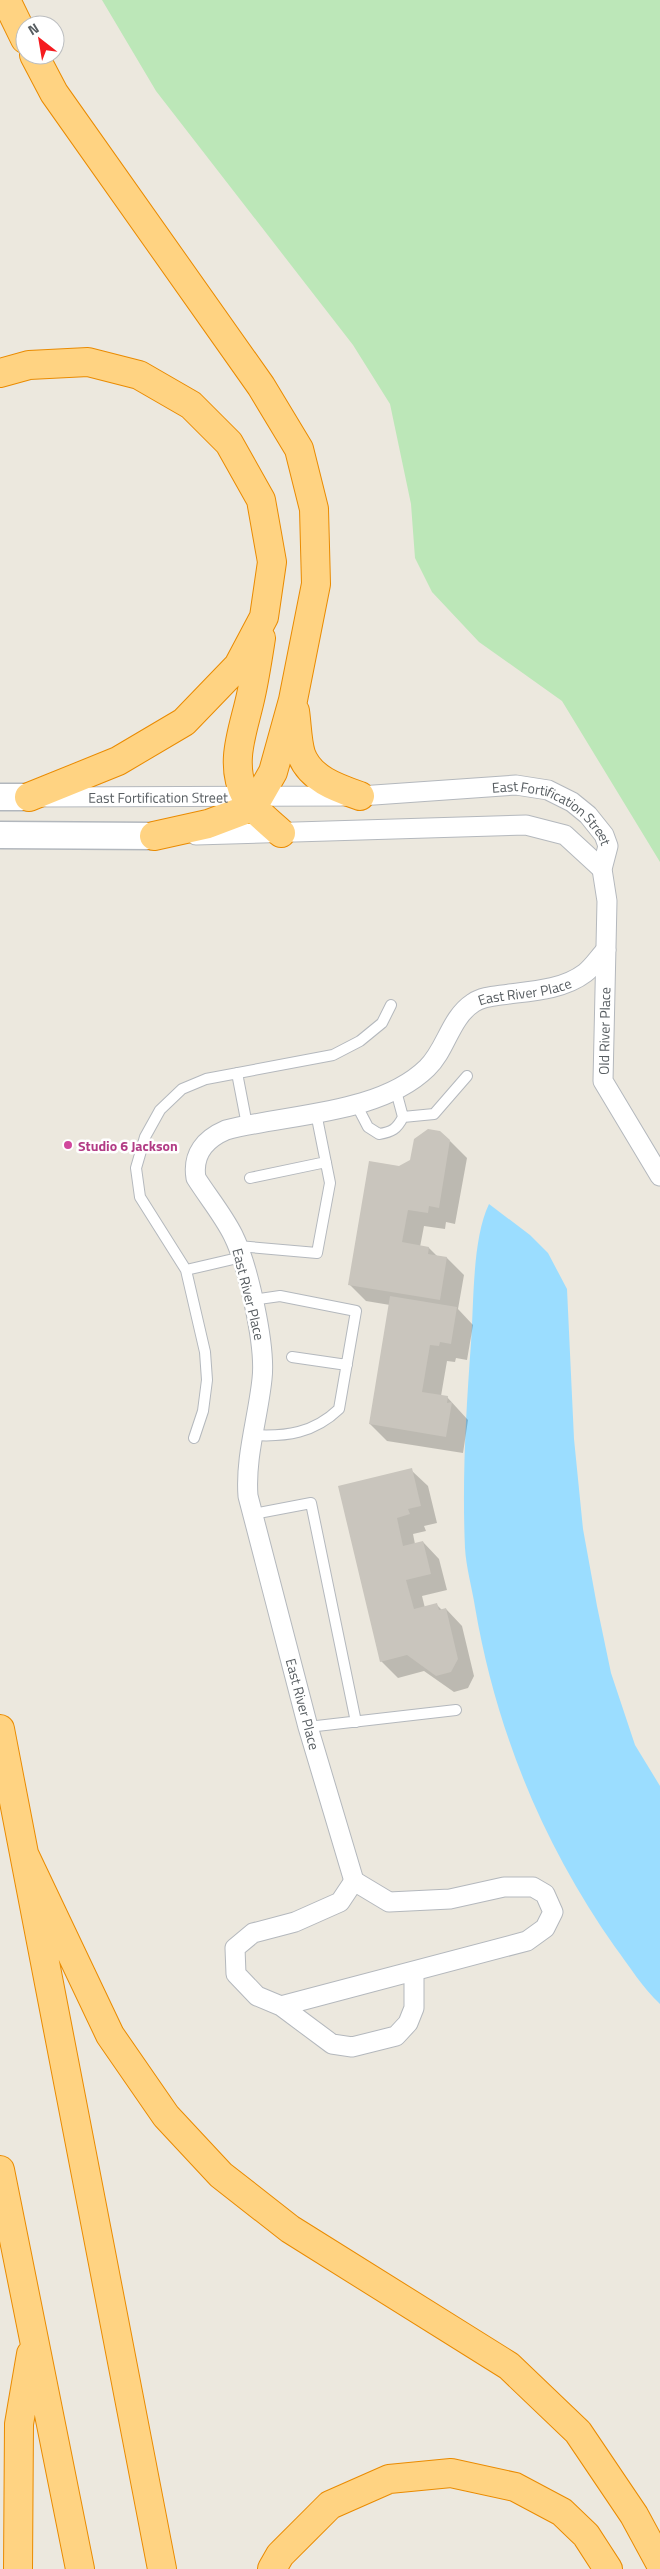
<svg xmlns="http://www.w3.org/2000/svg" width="660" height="2569" font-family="'Titillium Web',sans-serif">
  <rect width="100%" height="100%" fill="#ece8de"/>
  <path fill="#bce7b8" d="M102,0H660V862L562,701L479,642L432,592L415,558L411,504L390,404L353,345L156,91Z"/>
  <path fill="#9bddff" d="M489,1204L530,1235L548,1253L567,1289L574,1439L583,1529L597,1606L611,1673L635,1745L660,1786V2004C642,1987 630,1967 615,1947C543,1845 496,1730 475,1607C472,1588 466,1567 465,1548C462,1480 466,1411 471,1343C474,1304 472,1239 489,1204Z"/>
  <path fill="#0003" d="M450,1141L467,1158L455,1224L446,1222L445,1229L424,1226L420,1247L429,1248L437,1256L447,1258L464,1275L458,1309L473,1325L467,1360L456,1358L455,1362L447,1361L441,1396L447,1397L468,1420L463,1453L387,1441L370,1424L390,1305L366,1301L349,1284L399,1167Z
    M411,1470L428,1486L437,1523L424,1526L426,1531L413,1534L415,1544L423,1542L439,1559L447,1590L422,1596L425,1608L437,1605L442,1610L446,1609L462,1626L474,1676L468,1688L454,1692L424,1671L398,1678L381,1661L340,1487Z"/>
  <path fill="#c9c5bd" d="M428,1129L440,1131L450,1140L439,1208L429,1206L428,1213L408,1210L402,1242L429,1247L428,1254L447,1257L440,1300L348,1285L369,1161L399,1166L410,1160L414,1139Z
    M390,1296L457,1307L451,1344L440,1342L439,1346L430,1345L422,1392L448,1396L447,1403L452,1402L446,1437L369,1424Z
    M412,1468L421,1506L408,1509L410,1514L397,1518L403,1546L423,1541L431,1574L406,1580L414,1609L437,1603L439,1610L446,1608L458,1659L451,1672L436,1676L407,1655L380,1662L338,1486Z"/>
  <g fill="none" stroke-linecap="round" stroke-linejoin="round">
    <defs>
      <path id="lane" d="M237,1073L247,1125
        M356,1104L368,1127L379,1134C392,1132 397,1129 403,1117L396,1091
        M403,1117L434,1114L467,1076
        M250,1178L326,1162
        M238,1246L317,1253L330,1183L316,1113
        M186,1270L242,1257
        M252,1300L280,1296L356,1311L339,1409C314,1433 286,1437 253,1435
        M292,1357L347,1365
        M194,1438L203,1411L207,1380L205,1352L186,1270L140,1197L136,1168L145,1137L160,1110L182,1089L206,1079L333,1055L360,1041L382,1023L391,1005
        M253,1514L311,1503L356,1722
        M308,1727L456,1710"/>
      <g id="street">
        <path id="s1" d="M40,797L360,796L516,785L548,790L572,802L588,815L604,835L608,846L602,869L607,901L603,1081L660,1176"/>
        <path d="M196,835L526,825L565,835L602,869"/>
        <path id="s2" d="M354,1881L308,1727L248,1496C245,1457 258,1418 262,1379C266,1346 248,1265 233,1235C223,1215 208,1197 196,1178C192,1154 205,1139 226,1130C288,1114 380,1114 427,1068C446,1050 450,1018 473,1003C483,996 497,996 509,994C534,991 564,989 585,973C593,967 599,957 606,950"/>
        <path d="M281,2006L527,1941L545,1928L553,1912L545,1894L533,1887H504L450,1899L389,1902L354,1881L340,1902L295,1922L253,1933L235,1948L236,1974L257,1996L281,2006L332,2044L352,2047L396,2036L408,2023L414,2008V1972"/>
      </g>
      <path id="secondary" d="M0,797H29
        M0,835L154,836"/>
      <path id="highway" d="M6,0L25,39
        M34,55L54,93L261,386L299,449L314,509L316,584L293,700L273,772L253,807L208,824L154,836
        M0,373L29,365L88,362L139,375L191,405L229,443L261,500L272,562L264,617L238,666L184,722L118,761L29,797
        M261,638C258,657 255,677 251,695C244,729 228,763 246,797C254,811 269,822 281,833
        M295,711C297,724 297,741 301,754C310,779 337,788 360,796
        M0,1729L162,2569
        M25,1856L110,2035L166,2116L221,2175L290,2229L509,2366L578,2432L634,2515L660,2563
        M0,2170L80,2569
        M18,2569L19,2424L31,2354
        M272,2569L280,2555L330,2505L389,2479L451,2473L515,2487L562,2512L586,2535L608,2569"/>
    </defs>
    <use href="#lane" stroke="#b4b8bd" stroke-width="12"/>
    <use href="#street" stroke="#b4b8bd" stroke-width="21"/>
    <use href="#secondary" stroke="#b2b7bd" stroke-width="29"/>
    <use href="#highway" stroke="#ea8b00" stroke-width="30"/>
    <use href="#lane" stroke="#fff" stroke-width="10"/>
    <use href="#street" stroke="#fff" stroke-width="19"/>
    <use href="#secondary" stroke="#fff" stroke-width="26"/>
    <use href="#highway" stroke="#ffd382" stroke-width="28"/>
  </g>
  <circle fill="#d1479c" stroke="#fff" stroke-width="2" cx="68" cy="1145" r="5"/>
  <g text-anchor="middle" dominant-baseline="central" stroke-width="5" stroke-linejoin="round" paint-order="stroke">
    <g font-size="14" fill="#575d61" stroke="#fff">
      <text stroke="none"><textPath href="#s1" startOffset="118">East Fortification Street</textPath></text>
      <text stroke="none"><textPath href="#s1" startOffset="522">East Fortification Street</textPath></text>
      <text stroke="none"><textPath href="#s2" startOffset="1142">East River Place</textPath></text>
      <text transform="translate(604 1031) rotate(-89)">Old River Place</text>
      <text transform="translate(249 1294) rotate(76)">East River Place</text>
      <text transform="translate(303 1704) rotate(75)">East River Place</text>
    </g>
    <g font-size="14" font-weight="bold" fill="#b23c85" stroke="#fff" text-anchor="start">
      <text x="78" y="1145">Studio 6 Jackson</text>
    </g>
  </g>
  <g transform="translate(40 40) rotate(329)"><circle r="24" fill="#ffffff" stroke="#bcbec0"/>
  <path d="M0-4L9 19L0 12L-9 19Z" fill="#f51b1f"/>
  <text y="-8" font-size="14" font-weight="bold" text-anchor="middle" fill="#575d61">N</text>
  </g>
</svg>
